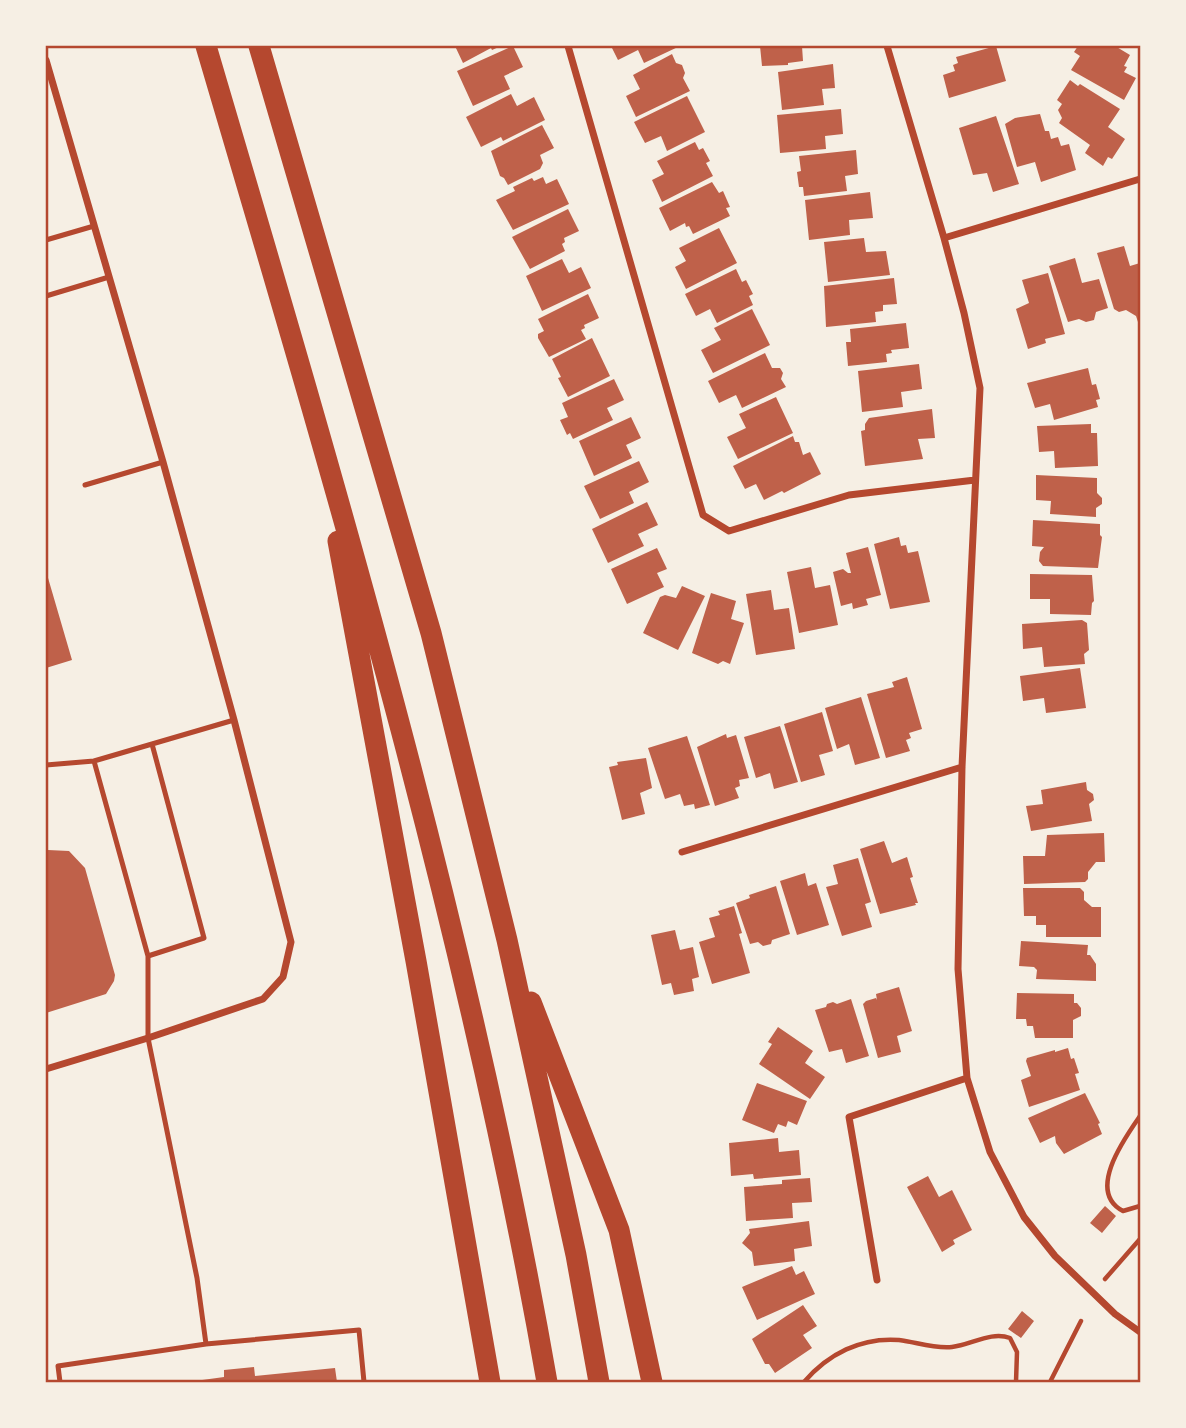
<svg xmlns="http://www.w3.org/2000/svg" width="1186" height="1428" font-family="Quicksand,sans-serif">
  <rect width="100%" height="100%" fill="#f6efe4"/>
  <path fill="#bf614a" d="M455,46H501L492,50L491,48L463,63Z
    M513,46L523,67L504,76L510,89L473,106L457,71Z
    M611,46H680L644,63L638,50L618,60Z
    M760,46H802L803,61L788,63V65L762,66Z
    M996,46L1006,81L949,98L943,75L955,71L953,65L958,63L956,57Z
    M1078,46H1115L1130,55L1124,66L1127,67L1124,72L1136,78L1124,100L1071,70L1080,56L1074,52Z
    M672,54L676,63L682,65L685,73L683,78L690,91L636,117L626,96L640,89L633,75Z
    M833,64L835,88L822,89L824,105L782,110L778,72Z
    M1070,80L1078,86L1080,84L1120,109L1108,127L1125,139L1112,159L1108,157L1103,166L1085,153L1090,145L1059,123L1062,118L1058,110L1062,104L1057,100Z
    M511,94L517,106L534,97L545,120L503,141L501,137L481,147L466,117Z
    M687,96L705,132L667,151L661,136L645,143L634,122Z
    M841,109L843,134L825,136L826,149L780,153L777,115Z
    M1040,114L1045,131H1049L1051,139L1058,137L1061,146L1069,144L1076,170L1041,182L1035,162L1017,167L1005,124L1015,118Z
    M996,116L1019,184L993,192L987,173L973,175L959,128Z
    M542,125L554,148L540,155L543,163L540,169L508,185L504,178L500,176L491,151Z
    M695,142L699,150L703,148L710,161L706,163L713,176L662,202L652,180L664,174L657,161Z
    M856,150L858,174L845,176L847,191L804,196L803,187H799L797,172L801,171L799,156Z
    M543,177L546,184L557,179L569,204L513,230L496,200L515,191L513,187L532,178L534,181Z
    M712,182L719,193L723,191L730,207L726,208L730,216L693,234L689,226L686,227L685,223L670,231L659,208Z
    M870,192L873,218L849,220L850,235L809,240L805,200Z
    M568,209L579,231L564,238L565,242L562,244L565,251L530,269L512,237Z
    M719,228L737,263L686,289L675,267L686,261L679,248Z
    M864,238L866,252L886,251L890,275L828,282L824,242Z
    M1124,246L1130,266L1140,263V328L1136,316L1126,310L1119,312L1114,309L1097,253Z
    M1075,258L1082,283L1099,279L1108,308L1096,312L1094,320L1086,322L1079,319L1068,322L1049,266Z
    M562,259L569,273L581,267L591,288L542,311L526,276Z
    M736,269L742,282L746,280L753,294L749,296L753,305L717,323L710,309L696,316L685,294Z
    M1048,273L1065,334L1045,339L1046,343L1028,349L1016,309L1029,303L1022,280Z
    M894,278L897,304L883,305V311L875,312L876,322L826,327L824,286Z
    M588,294L599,318L584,325L585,328L581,330L586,339L549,357L538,338V334L544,331L538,319Z
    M752,309L770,345L713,373L701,350L721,340L714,328Z
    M906,323L909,348L891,350L892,353L886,354L887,362L848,366L846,342H851L850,329Z
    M592,338L610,376L568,397L558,378L561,377L552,359Z
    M765,353L772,368H780L783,373L781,379L786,387L742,408L736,395L719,403L708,381Z
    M919,364L922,389L901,392L903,407L862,412L858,371Z
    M1088,368L1092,385L1096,384L1100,399L1096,400L1098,407L1054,420L1050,404L1035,408L1027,383Z
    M614,379L624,400L607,408L613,420L573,439L570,433L567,435L560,420L568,417L562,403Z
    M776,397L793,433L738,459L727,437L746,428L739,414Z
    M932,409L935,438L918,439L923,459L865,466L861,431L865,430V424L869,418Z
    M631,417L641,438L626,445L632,458L594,476L579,441Z
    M1091,424V433H1097L1098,466L1055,468L1054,451L1039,452L1037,426Z
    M793,436L795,442H799L803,455L810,452L821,474L784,493L782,491L764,500L756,484L745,489L733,466Z
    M639,461L649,482L629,492L634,503L600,519L584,486Z
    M1036,475L1097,478V493L1102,498V504L1096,508V517L1050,514L1051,501L1036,500Z
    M647,502L658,525L638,534L644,546L608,563L592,529Z
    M1033,520L1100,524V535L1102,537L1098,568L1043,566L1039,561L1040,552L1044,547L1032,546Z
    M899,537L901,546L906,545L908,553L918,551L930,602L890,609L874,544Z
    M868,547L881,595L866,599L868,605L853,609L852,603L841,606L833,572L843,569L848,573H851L846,553Z
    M657,548L667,569L657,573L664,587L627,604L611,569Z
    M811,567L815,588L830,585L838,625L799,633L787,572Z
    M46,571L72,660L46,668Z
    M1030,574L1092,575L1094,601L1092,603L1091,615L1050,614V599H1030Z
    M682,586L705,596L678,650L643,633L660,597L665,595L676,598Z
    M771,590L774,610L789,608L795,649L756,655L746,594Z
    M711,593L736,601L731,619L744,623L730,664L723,661L718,664L692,653Z
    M1082,620L1087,623L1089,650L1084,654L1085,664L1044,667L1042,647L1023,649L1022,624Z
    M1080,668L1086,708L1046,713L1044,698L1023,701L1020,676Z
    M907,677L922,729L909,733L911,738L906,740L910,751L886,758L867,694L894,687L892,682Z
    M861,697L880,758L855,765L849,744L837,749L825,708Z
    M822,712L833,751L819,755L825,775L801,782L784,724Z
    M780,726L798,782L774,789L770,773L756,778L744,737Z
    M726,734L727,738L736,735L749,778L739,780L740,786L735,788L739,798L715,806L697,747Z
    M687,736L710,805L695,809L694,804L684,806L680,794L665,799L648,748Z
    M646,758L652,788L640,793L645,814L622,820L609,767L618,765L617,762Z
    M1086,782L1087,790L1093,794L1094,800L1089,804L1092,821L1031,831L1026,806L1043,804L1041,790Z
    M1104,833L1105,862H1096L1088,872V879L1085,882L1024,884L1023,856H1045L1047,835Z
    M884,841L892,863L907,857L913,877L910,878L918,903H915L916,905L880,914L860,849Z
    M46,845L48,850L69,851L85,868L115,975L114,981L106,994L46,1013Z
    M858,858L871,902L865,904L872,927L842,936L826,887L838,884L833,865Z
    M805,873L808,886L816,883L829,925L797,935L780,881Z
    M776,886L790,934L772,940L771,944L763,946L758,942L750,944L736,903L750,898L749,895Z
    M1023,888H1080L1084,892V900L1092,907H1101V937H1046V925H1036V916H1024Z
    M734,906L742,933L739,934L750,973L712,984L699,942L715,937L709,918L720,915L718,911Z
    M675,930L680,950L693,947L699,977L692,979L694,991L674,995L671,983L662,985L651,935Z
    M1021,941L1088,945L1087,955H1090L1096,964V981L1036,979L1037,970L1034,967L1019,966Z
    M899,987L912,1031L897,1036L901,1052L878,1058L863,1004L866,1001L876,998L877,1000L876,994Z
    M1017,993L1074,994V1003H1077L1081,1008V1016L1073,1020V1038H1035L1033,1026H1027L1026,1019H1016Z
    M851,999L869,1056L846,1063L842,1049L829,1052L815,1010L826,1007L827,1004L833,1002L837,1004Z
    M778,1027L813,1051L805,1063L825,1077L810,1099L759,1064L772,1044L768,1042Z
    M1068,1048L1071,1059L1074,1058L1079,1073L1075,1074L1080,1090L1029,1107L1021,1080L1031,1076L1026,1061L1027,1058L1055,1050V1052Z
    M757,1083L807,1101L797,1125L788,1121L786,1127L778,1124L774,1133L742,1120Z
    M1085,1093L1100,1123L1098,1124L1102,1134L1064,1154L1056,1143L1055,1136L1040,1143L1028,1118Z
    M778,1138L779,1152L799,1150L801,1175L754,1179L753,1174L731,1176L729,1143Z
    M928,1176L939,1197L952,1190L972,1230L953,1240L955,1244L942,1252L907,1187Z
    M810,1178L812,1202L792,1203L793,1218L746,1221L744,1187L782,1184V1180Z
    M1105,1206L1116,1216L1102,1233L1090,1223Z
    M809,1221L812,1246L794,1249L795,1261L754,1266L752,1252L742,1243L750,1233L749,1229Z
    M792,1266L796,1275L804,1271L815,1294L757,1320L742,1287Z
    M803,1305L817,1326L803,1335L812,1348L775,1373L769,1364H765L752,1339Z
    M1022,1311L1034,1321L1021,1338L1008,1329Z
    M254,1367L255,1376L335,1368L337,1382H195V1381L224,1377V1370Z"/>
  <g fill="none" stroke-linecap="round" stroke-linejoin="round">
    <path stroke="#b5482f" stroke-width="4.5" d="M1140,1116C1124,1139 1086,1192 1123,1211L1140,1206
      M1105,1279L1140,1239
      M804,1382C828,1354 861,1337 899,1340C916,1342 934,1349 952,1347C971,1345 991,1331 1010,1338L1017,1352L1016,1382
      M1050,1382L1081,1321"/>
    <path stroke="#b5482f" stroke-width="5" d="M46,240L94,226
      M46,296L109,277
      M85,485L163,462
      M46,765L94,761
      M148,956L94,761L152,744
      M206,1344L197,1278L148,1038V956L204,938L152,744L234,720
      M60,1382L58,1366L206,1344L359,1330L364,1382"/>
    <path stroke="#b5482f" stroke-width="7" d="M568,46L703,515L729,531L849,495L975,480
      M887,46L944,238L964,313L980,388L962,767L958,969L967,1078L990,1152L1024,1217L1055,1256L1115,1314L1140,1332
      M46,60L163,462L234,720L291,942L283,977L263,999L148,1038L46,1069
      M944,238L1140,179
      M682,852L962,767
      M877,1280L849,1117L967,1078"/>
    <path stroke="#b5482f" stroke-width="21" d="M206,46C336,487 468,929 547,1382
      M259,46L431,633L507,940L576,1255L599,1382
      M338,541L416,961L490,1382
      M531,1002L619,1230L652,1382"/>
  </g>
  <rect width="1186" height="1428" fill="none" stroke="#f6efe4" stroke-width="94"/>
  <rect x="47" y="47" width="1092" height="1334" fill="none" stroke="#b5482f" stroke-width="2.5"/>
</svg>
